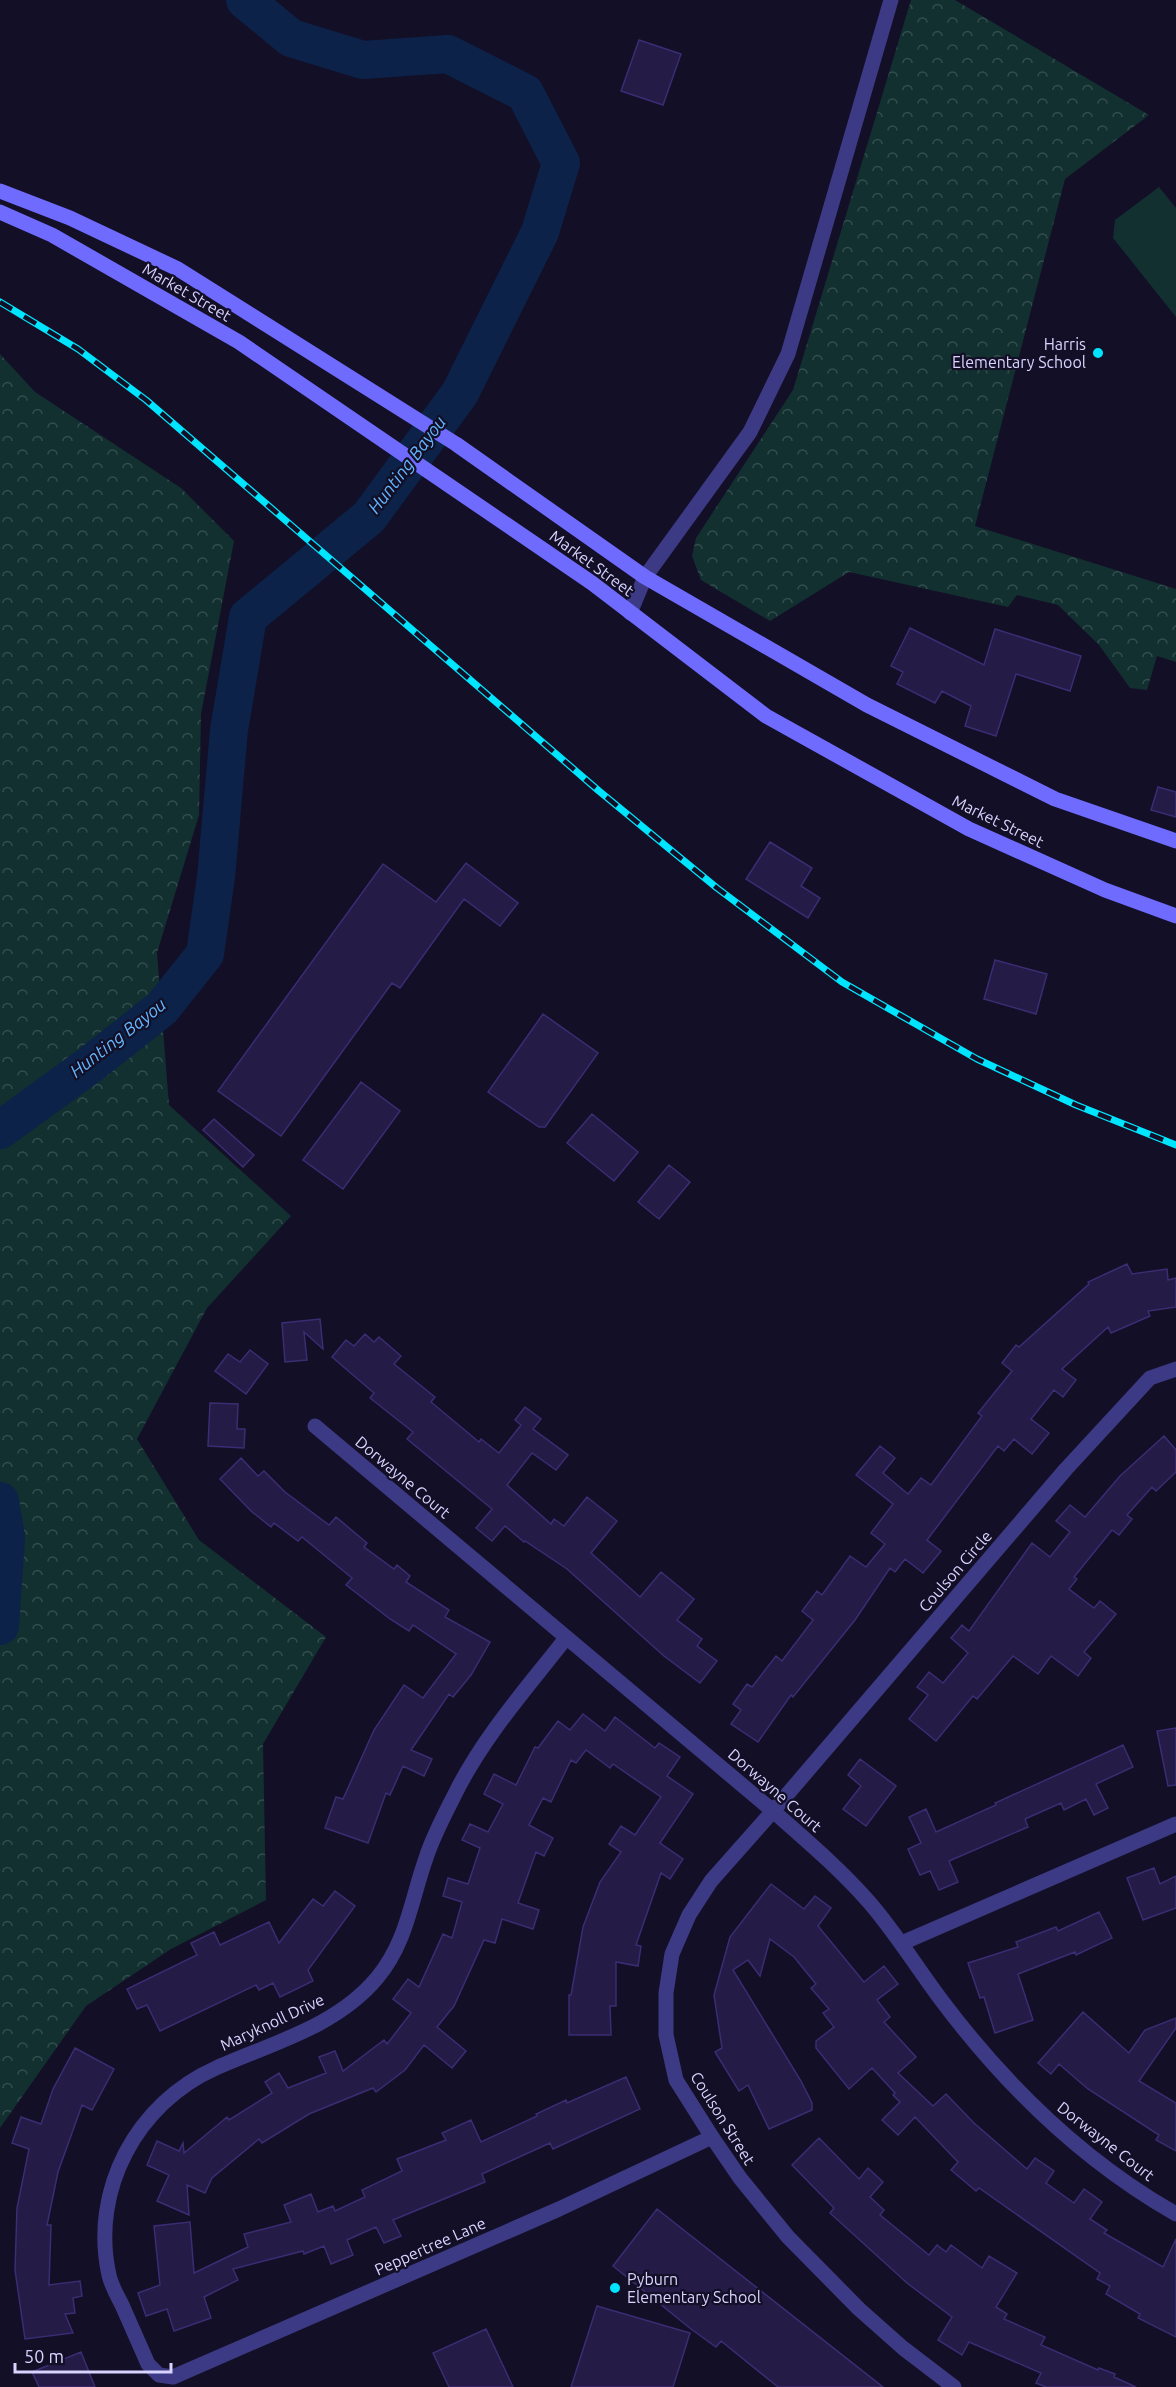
<svg xmlns="http://www.w3.org/2000/svg" width="1176" height="2387" viewBox="0 0 1176 2387" font-family="Ubuntu,sans-serif">
  <defs>
    <pattern id="forest-crowns" width="20" height="18" patternUnits="userSpaceOnUse" patternTransform="scale(1.5)"><rect width="20" height="18" fill="#12302f"/><path d="M2 6a3 3 0 1 1 6 0M12 15a3 3 0 1 1 6 0" fill="none" stroke="#344d4e"/></pattern>
  </defs>
  <rect width="100%" height="100%" fill="#130f26"/>
  <path fill="url(#forest-crowns)" d="M911 0H955L1149 115 1065 179 975 526 1176 589V662L1157 656 1147 690 1130 688 1099 645 1058 605 1017 595 1008 607 849 572 770 621 701 580 692 556 696 538 793 390Z
    M0 354 35 392 181 488 234 541 201 714 199 815 157 953 169 1105 291 1216 207 1308 137 1439 199 1540 326 1637 263 1744 266 1900 171 1949 86 2006 0 2128Z"/>
  <path fill="#12302f" d="M1159 187 1176 208V317L1113 238 1115 220Z"/>
  <g fill="none" stroke-linecap="round" stroke-linejoin="round">
    <path stroke="#0c2248" stroke-width="38" d="M0 1130 91 1064 162 1008 205 954 216 877 229 730 248 617 369 517 460 393 540 232 561 163 525 93 448 54 363 60 291 38 245 0
      M0 1501 6 1538 0 1626"/>
  </g>
  <path fill="#241b47" stroke="#3b2d73" stroke-width="1.5" d="M639 40 681 54 663 105 621 91Z
    M910 628 984 665 995 629 1081 656 1070 691 1016 674 996 736 965 726 971 706 942 691 935 703 897 684 903 672 891 666Z
    M1158 787 1176 792V817L1151 810Z
    M770 842 812 868 801 886 820 898 808 918 746 879Z
    M466 863 518 903 500 926 464 899 400 988 392 983 281 1136 218 1091 383 864 436 902Z
    M995 960 1047 974 1036 1014 984 999Z
    M543 1014 598 1053 545 1127H539L488 1092Z
    M361 1082 400 1111 343 1189 303 1160Z
    M592 1114 638 1152 614 1181 567 1143Z
    M214 1119 254 1155 243 1167 203 1130Z
    M669 1165 690 1182 659 1219 638 1202Z
    M1127 1264 1132 1274 1167 1269 1168 1280 1176 1278V1307L1148 1311 1150 1316 1111 1333 1108 1327 1062 1369 1076 1380 1063 1397 1054 1390 1031 1419 1049 1433 1032 1454 1014 1439 1004 1451 998 1446 927 1540 941 1551 923 1573 905 1559 895 1572 890 1568 855 1620 793 1697 791 1695 758 1742 731 1724 741 1710 733 1704 747 1684 752 1687 776 1656 782 1661 813 1620 802 1611 817 1591 822 1595 850 1556 866 1567 885 1544 871 1533 893 1504 856 1475 880 1446 895 1458 883 1473 908 1494 921 1478 931 1485 982 1416 978 1413 1012 1371 1002 1363 1016 1345 1019 1347 1089 1284 1088 1282Z
    M320 1319 323 1349 304 1332 307 1360 285 1362 282 1323Z
    M365 1334 374 1342 379 1337 401 1356 394 1364 435 1397 431 1402 479 1442 481 1439 499 1453 521 1425 515 1420 525 1407 541 1419 533 1429 568 1455 556 1470 532 1453 507 1485 551 1524 554 1519 564 1526 587 1497 617 1521 591 1553 640 1597 661 1572 694 1599 677 1620 702 1639 697 1646 717 1661 700 1683 664 1656 567 1569 525 1541 524 1542 505 1526 492 1541 476 1528 492 1509 407 1439 413 1432 370 1398 374 1393 332 1357 346 1340 354 1346Z
    M250 1350 268 1364 246 1394 215 1371 228 1354 240 1362Z
    M210 1403 238 1404 237 1429H245L244 1448 208 1446Z
    M1164 1436 1176 1450V1472L1156 1491 1152 1487 1127 1515 1132 1519 1119 1535 1112 1530 1074 1577 1077 1579 1069 1589 1094 1608 1100 1601 1116 1614 1084 1652 1091 1658 1078 1676 1051 1656 1038 1674 1013 1656 977 1699 973 1696 936 1741 909 1719 928 1695 917 1687 929 1672 943 1683 968 1653 951 1638 962 1625 969 1631 1032 1543 1050 1557 1070 1532 1056 1521 1070 1505 1085 1517 1120 1476Z
    M241 1458 258 1476 264 1471 285 1492 329 1525 336 1517 367 1543 364 1547 394 1569 397 1565 410 1576 406 1582 449 1610 445 1617 490 1642 471 1675 453 1697 449 1694 411 1750 432 1759 424 1776 403 1766 390 1795 386 1793 368 1843 325 1828 336 1797 343 1799 374 1730 404 1685 423 1698 456 1654 413 1625 409 1631 390 1619 346 1585 352 1578 302 1537 298 1541 274 1523 271 1527 251 1511 220 1479Z
    M583 1714 605 1731 615 1717 655 1748 659 1743 680 1757 667 1776 693 1794 660 1843 683 1859 670 1879 661 1873 636 1945 641 1946 638 1966 616 1962V2006H610L611 2035H569V1995H571L583 1927 600 1882 621 1852 609 1844 621 1826 635 1835 661 1797 613 1764 610 1768 586 1750 576 1763 571 1760 551 1802 543 1798 529 1825 553 1838 544 1856 536 1852 518 1903 539 1910 533 1929 502 1919 495 1943 484 1940 454 2006 437 2027 466 2051 452 2068 424 2045 405 2070 376 2092 373 2088 309 2114 262 2143 259 2139 212 2178 205 2193 187 2185 189 2215 157 2201 169 2175 147 2165 157 2141 179 2151 183 2143 184 2153 227 2117 229 2120 272 2093 265 2082 279 2073 288 2088 326 2073 319 2057 335 2051 343 2071 384 2040 387 2044 411 2013 393 1999 408 1979 419 1987 443 1934 452 1938 462 1902 443 1896 448 1878 468 1884 480 1848 462 1840 470 1824 488 1832 503 1804 484 1794 494 1774 516 1785 535 1747 538 1748 558 1721 570 1730Z
    M1176 1728V1785L1168 1786 1157 1731Z
    M1123 1745 1133 1767 1096 1784 1108 1808 1094 1815 1086 1799 1064 1810 1061 1803 1025 1819 1028 1827 949 1861 958 1882 939 1890 930 1871 920 1875 908 1849 921 1843 909 1817 926 1809 936 1832 996 1805 995 1803Z
    M860 1759 896 1786 866 1826 843 1809 861 1786 848 1775Z
    M1154 1868 1160 1884 1176 1876V1908L1143 1920 1127 1878Z
    M771 1884 804 1909 815 1896 831 1908 818 1926 864 1982 884 1966 898 1984 877 2000 890 2017 884 2022 916 2057 898 2073 933 2106 946 2094 974 2123 1027 2169 1035 2158 1054 2171 1046 2183 1074 2203 1084 2189 1102 2202 1090 2219 1107 2230 1104 2233 1163 2267 1176 2239V2337L1138 2318 1140 2314 1106 2294 1110 2286 1097 2279 1100 2273 979 2188 976 2191 951 2170 958 2162 915 2117 898 2135 882 2120 900 2102 893 2095 895 2093 872 2068 849 2089 816 2048V2041L834 2027 823 2013 829 2009 811 1988 816 1984 794 1957 770 1939 760 1976 748 1960 733 1970 801 2081 812 2103V2110L769 2129 748 2085 739 2091 715 2052 722 2048 714 1995 730 1937Z
    M335 1891 355 1906 308 1970 313 1981 280 1997 273 1983 259 1990 256 1985 160 2031 147 2005 137 2009 127 1989 197 1955 191 1943 214 1932 220 1945 269 1922 279 1943 313 1899 323 1906Z
    M1099 1912 1112 1938 1076 1955 1075 1952 1018 1974 1033 2020 995 2033 984 1997 980 1998 968 1963 1018 1947 1016 1942 1056 1927 1058 1931Z
    M1083 2012 1129 2053 1145 2030 1176 2018V2028L1139 2081 1176 2103V2151L1156 2140 1159 2135 1088 2089 1059 2064 1051 2074 1038 2063Z
    M75 2048 114 2069 92 2110 82 2105 58 2172 47 2225H51L49 2285 80 2281 82 2296 73 2298 75 2313 65 2314 73 2333 25 2339 15 2270 17 2208 29 2149 12 2143 21 2117 41 2124 53 2089Z
    M626 2077 640 2109 553 2149 550 2143 482 2174 485 2182 393 2220 401 2236 384 2243 376 2227 347 2240 353 2255 331 2264 324 2246 304 2254 303 2251 233 2269 238 2280 204 2297 211 2318 174 2331 167 2309 146 2316 138 2293 160 2285 154 2226 190 2222 194 2273 248 2247 244 2234 291 2222 284 2205 311 2194 318 2212 333 2206 335 2211 365 2197 362 2190 402 2171 397 2159 446 2140 442 2133 471 2120 481 2142 537 2116 536 2114 566 2100 567 2103Z
    M819 2138 859 2179 868 2168 883 2182 870 2197 884 2210 880 2215 929 2255 937 2245 946 2252 951 2245 982 2268 989 2256 1017 2273 996 2307 1007 2314 1004 2319 1045 2337 1041 2345 1098 2370 1099 2368 1115 2374 1114 2377 1136 2387H1046L1036 2383 1041 2373 969 2342 962 2355 938 2340 952 2317 907 2283 830 2213 834 2208 792 2165Z
    M657 2209 883 2387H778L721 2341 716 2347 691 2329 613 2266Z
    M597 2306 690 2333 673 2387H571Z
    M486 2329 513 2387H449L433 2353Z
    M81 2352 95 2387H39L32 2372Z"/>
  <g fill="none" stroke-linecap="round" stroke-linejoin="round">
    <path stroke="#3d3a85" stroke-width="15" d="M630 613 645 577 750 432 788 354 891 0
      M315 1426 773 1811C806 1840 840 1869 869 1902 896 1933 917 1968 942 2001 1006 2086 1083 2161 1176 2214
      M566 1638C527 1688 483 1737 455 1794 445 1814 433 1836 426 1858 411 1900 407 1942 377 1978 336 2027 272 2043 216 2068 137 2103 90 2190 109 2275 111 2285 117 2295 122 2305 131 2325 139 2344 148 2364L159 2375 173 2377 559 2209 712 2137
      M902 1943 1176 1824
      M954 2387 903 2348 859 2309 788 2237 740 2178 712 2137 676 2080 666 2035V1993L672 1954 689 1915 711 1881 773 1811 1066 1469 1150 1378 1176 1369"/>
    <path stroke="#6f6bff" stroke-width="15" d="M0 191 70 218 178 269 456 444 645 577 867 705 1055 799 1176 841
      M0 212 52 235 239 342 592 583 766 716 969 829 1105 890 1176 916"/>
    <g stroke="#00e5ff" stroke-width="7">
      <path id="rail" d="M0 302 78 349 146 400 599 791 717 888 842 982 977 1059 1076 1105 1176 1145"/>
    </g>
    <use href="#rail" stroke="#130f26" stroke-width="4.5" stroke-dasharray="14" stroke-linecap="butt"/>
  </g>
  <g fill="#00e5ff" stroke="#130f26" stroke-width="2">
    <circle cx="1098" cy="353" r="6"/>
    <circle cx="615" cy="2288" r="6"/>
  </g>
  <g text-anchor="middle" stroke-width="4.5" stroke-linejoin="round" paint-order="stroke">
    <g font-size="16" fill="#d9d4ff" stroke="#130f26">
      <text transform="translate(187 292) rotate(30)" y="6">Market Street</text>
      <text transform="translate(592 563) rotate(36)" y="6">Market Street</text>
      <text transform="translate(998 821) rotate(26)" y="6">Market Street</text>
      <text transform="translate(403 1477) rotate(40)" y="6">Dorwayne Court</text>
      <text transform="translate(955 1571) rotate(-49)" y="6">Coulson Circle</text>
      <text transform="translate(775 1790) rotate(41)" y="6">Dorwayne Court</text>
      <text transform="translate(272 2022) rotate(-25)" y="6">Maryknoll Drive</text>
      <text transform="translate(723 2118) rotate(58)" y="6">Coulson Street</text>
      <text transform="translate(1106 2141) rotate(38)" y="6">Dorwayne Court</text>
      <text transform="translate(430 2246) rotate(-24)" y="6">Peppertree Lane</text>
    </g>
    <g font-size="16" fill="#d9d4ff" stroke="#130f26" text-anchor="end">
      <text x="1086" y="350">Harris<tspan x="1086" dy="18">Elementary School</tspan></text>
      <text x="627" y="2285" text-anchor="start">Pyburn<tspan x="627" dy="18">Elementary School</tspan></text>
    </g>
    <g font-size="18" font-style="italic" fill="#62b6ff" stroke="#130f26">
      <text transform="translate(407 465) rotate(-53)" y="6">Hunting Bayou</text>
      <text transform="translate(118 1038) rotate(-38)" y="6">Hunting Bayou</text>
    </g>
  </g>
  <path d="M15 2363v9h156v-9" fill="none" stroke="#d9d4ff" stroke-width="3"/>
  <text x="24" y="2363" font-size="18" fill="#d9d4ff" stroke="#130f26" stroke-width="4.5" paint-order="stroke">50 m</text>
</svg>
